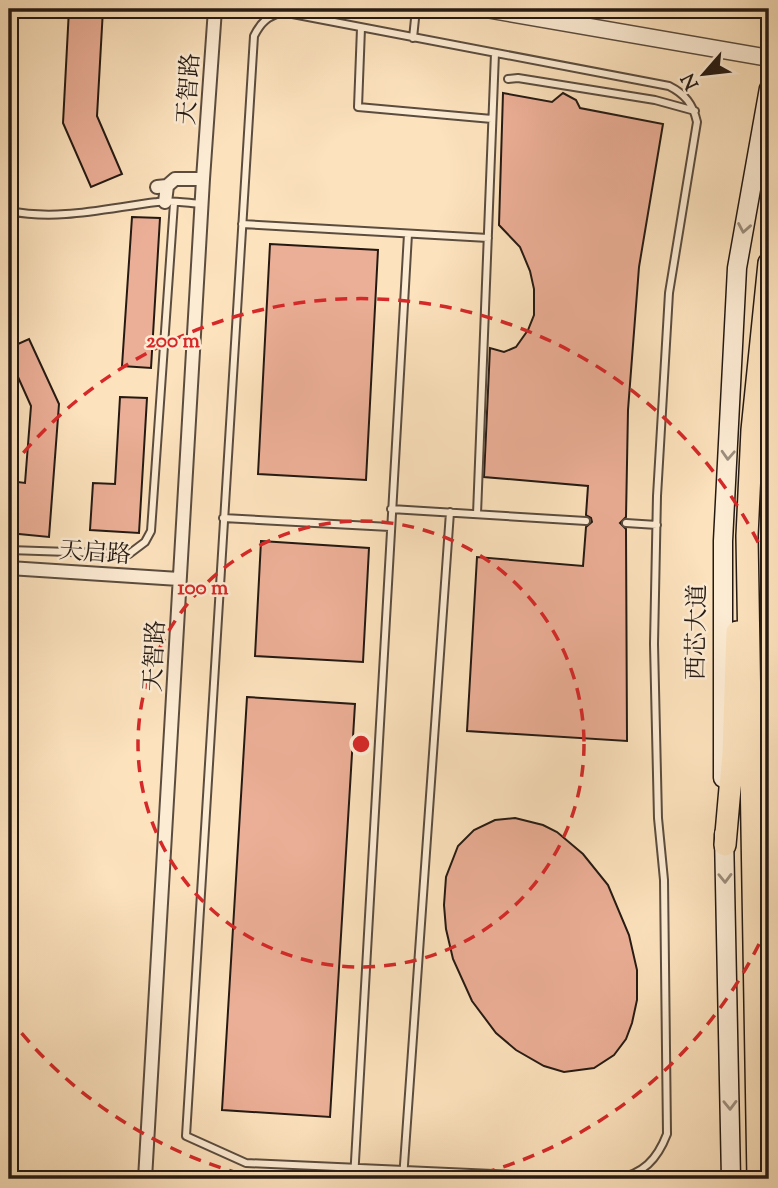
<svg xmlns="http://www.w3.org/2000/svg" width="778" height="1188" viewBox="0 0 778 1188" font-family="'Sorts Mill Goudy','Noto Serif SC',serif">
  <rect width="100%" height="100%" fill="#fce2bd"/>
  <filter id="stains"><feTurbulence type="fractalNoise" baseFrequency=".00286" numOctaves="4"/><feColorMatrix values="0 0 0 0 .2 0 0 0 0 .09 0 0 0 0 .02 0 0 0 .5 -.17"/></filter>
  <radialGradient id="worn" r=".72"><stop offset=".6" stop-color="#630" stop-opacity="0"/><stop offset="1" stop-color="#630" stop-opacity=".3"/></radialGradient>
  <path fill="#ebae96" stroke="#251a13" stroke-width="2" d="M69 9H103L97 116 122 174 91 187 63 123Z
    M503 93 552 102 563 93 576 100 580 108 663 124 639 267 628 410 626 517 620 523 626 529 627 741 467 731 477 557 583 566 586 527 592 522 591 518 586 515 588 486 484 477 490 348 504 352 516 347 528 330 534 315V289L530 271 520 247 499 225Z
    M132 217 160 218 151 368 122 366Z
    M270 244 378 250 366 480 258 474Z
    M29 339 59 404 49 537 9 533V481L25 483 31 406 9 357V348Z
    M120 397 147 398 139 533 90 530 93 483 115 484Z
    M261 541 369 548 363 662 255 656Z
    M247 697 355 704 330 1117 222 1110Z
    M515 818 543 825 557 832 583 854 608 885 629 935 637 970V1000L632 1023 626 1039 614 1055 594 1068 564 1072 544 1066 516 1050 496 1033 472 1001 453 959 446 929 444 905 446 877 458 846 474 830 495 820Z"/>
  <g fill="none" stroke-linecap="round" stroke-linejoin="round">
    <g stroke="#5b4c3e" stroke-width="10">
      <path id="service" d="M361 28 358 107 492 119
        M413 38 416 9
        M508 79 518 78 655 100 695 111
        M9 211C60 221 107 208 157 202 171 200 187 203 202 204
        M242 224 488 238
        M391 509 586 521
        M477 514 495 53
        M223 518 390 527
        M626 523 657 525
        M9 550 129 554 145 542 151 531 174 203
        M354 1179 408 234
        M403 1179 450 512
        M605 1179 246 1163 186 1136 254 36C261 22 267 17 282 12L669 86C685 94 693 104 697 122L669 293 657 496 654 644 658 818 664 880 667 1134C657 1160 643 1174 616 1179"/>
    </g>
    <g stroke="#5b4c3e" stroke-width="16">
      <path id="minor" d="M157 187 167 186 175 179H203
        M165 202 167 186
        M9 568 179 579
        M145 1179 203 179 215 9"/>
    </g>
    <g stroke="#5b4c3e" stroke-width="19">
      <path id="tertiary" d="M486 9 769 58"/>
    </g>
    <g stroke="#251a13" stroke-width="21">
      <path id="secondary" d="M723 778V541L737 268 769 88
        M724 834 731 1179"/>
    </g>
    <g stroke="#251a13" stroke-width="24">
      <path id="trunk" d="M725 845 733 754 737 632
        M758 1179 747 536 752 430 769 263"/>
    </g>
    <use href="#service" stroke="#fdecd4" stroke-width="6"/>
    <use href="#minor" stroke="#fdecd4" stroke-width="12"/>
    <use href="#tertiary" stroke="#fdecd4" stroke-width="16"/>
    <use href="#secondary" stroke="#fdecd4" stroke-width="18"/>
    <use href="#trunk" stroke="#fce2bd" stroke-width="21"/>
  </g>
  <defs><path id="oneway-chevron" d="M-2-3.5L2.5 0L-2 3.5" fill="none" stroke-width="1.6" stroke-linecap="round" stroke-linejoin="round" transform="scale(1.75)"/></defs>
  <g stroke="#9c8e7d">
    <use href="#oneway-chevron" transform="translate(744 228) rotate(100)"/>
    <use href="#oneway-chevron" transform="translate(728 455) rotate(93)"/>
    <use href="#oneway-chevron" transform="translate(725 878) rotate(89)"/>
    <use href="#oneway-chevron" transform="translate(730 1105) rotate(89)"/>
  </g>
  <g fill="none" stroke="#d62828" stroke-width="3.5" stroke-dasharray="12 9">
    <circle cx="361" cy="744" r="223"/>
    <path d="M768 925A446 446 0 0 1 461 1179M261 1179A446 446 0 0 1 10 1019M10 469A446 446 0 0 1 768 563"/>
  </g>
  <g text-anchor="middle" stroke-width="5" stroke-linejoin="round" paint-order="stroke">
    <g font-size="24" fill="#251a13" stroke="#fdecd4">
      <text transform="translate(188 89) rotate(-86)" y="8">天智路</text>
      <text transform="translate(95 552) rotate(4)" y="8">天启路</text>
      <text transform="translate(696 632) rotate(-89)" y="8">西芯大道</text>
      <text transform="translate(154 656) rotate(-87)" y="8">天智路</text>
    </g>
  </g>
  <circle cx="361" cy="744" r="10" fill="#d62828" stroke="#fdecd4" stroke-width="3.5"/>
  <g font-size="21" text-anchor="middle" font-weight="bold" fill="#d62828" stroke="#fdecd4" stroke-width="5" stroke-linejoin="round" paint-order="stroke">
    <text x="173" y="347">200 m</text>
    <text x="203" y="594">100 m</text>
  </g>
  <rect width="778" height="1188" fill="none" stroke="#fce2bd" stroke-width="35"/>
  <rect x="10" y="10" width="757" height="1167" fill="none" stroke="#251a13" stroke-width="3.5"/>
  <rect x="18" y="18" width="743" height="1153" fill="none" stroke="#251a13" stroke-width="2"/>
  <g transform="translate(704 74) rotate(242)" stroke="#fdecd4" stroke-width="5" paint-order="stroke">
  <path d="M0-5L12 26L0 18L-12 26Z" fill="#251a13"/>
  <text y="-10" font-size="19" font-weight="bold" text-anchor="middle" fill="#251a13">N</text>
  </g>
  <rect width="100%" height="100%" filter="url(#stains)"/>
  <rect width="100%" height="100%" fill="url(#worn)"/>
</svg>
